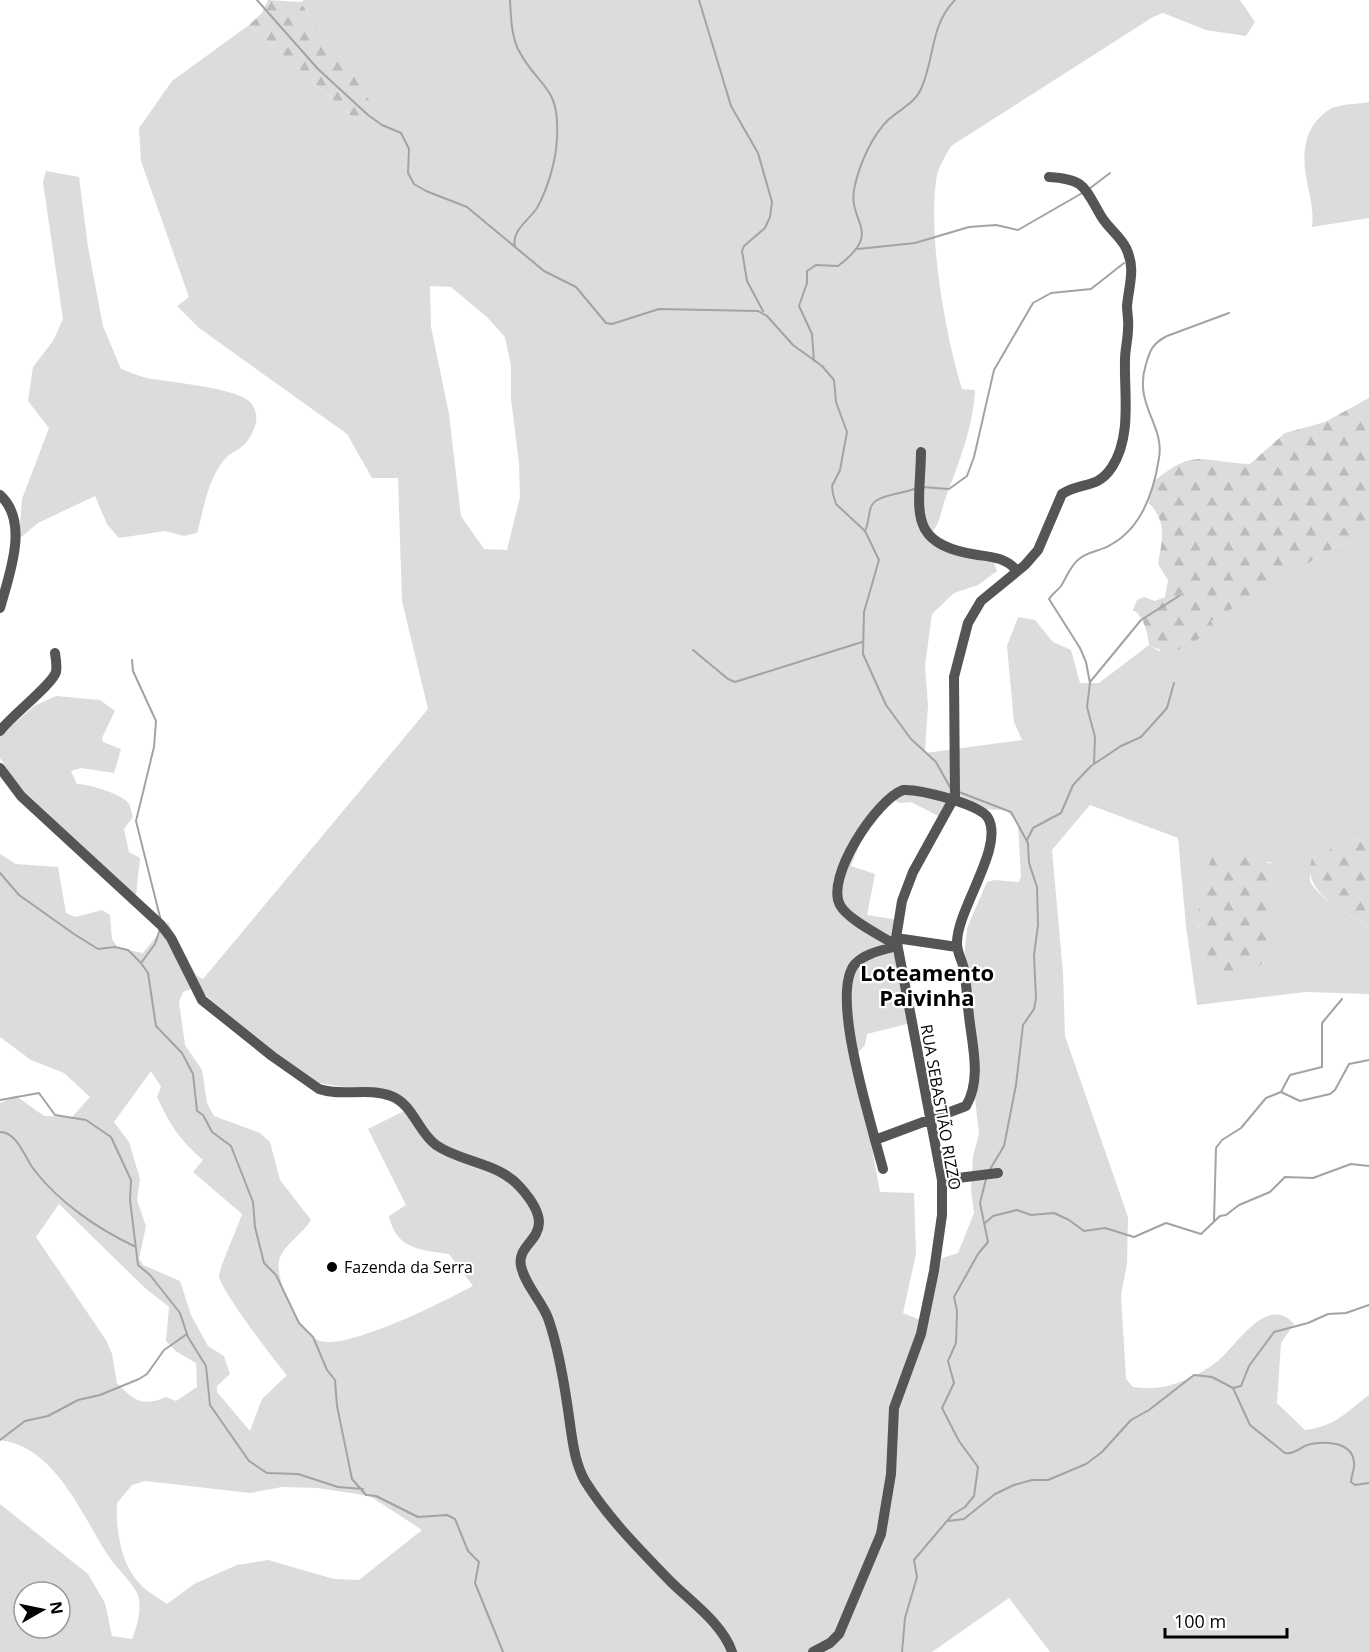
<svg xmlns="http://www.w3.org/2000/svg" width="1369" height="1652" viewBox="0 0 1369 1652" font-family="'Open Sans',sans-serif">
  <defs>
    <pattern id="forest-firs" width="22" height="20" patternUnits="userSpaceOnUse" patternTransform="scale(1.5)"><rect width="22" height="20" fill="#dcdcdc"/><path d="M5 1l3.5 6h-7zM16 11l3.5 6h-7z" fill="#bbb"/></pattern>
  </defs>
  <rect width="100%" height="100%" fill="#fff"/>
  <path fill="#dcdcdc" fill-rule="evenodd" d="M305 0H1240L1255 22 1246 36 1206 30 1163 13 1153 17 951 146C946 155 939 166 937 175 927 232 945 334 962 389L975 390C973 428 959 462 946 497 941 509 941 521 933 531V540L992 558 997 571 978 585 954 593 932 614 925 666 928 705 925 753 1022 740 1014 722 1007 646 1018 617 1035 620 1053 642 1071 650 1080 683H1099L1149 645 1159 651 1335 547 1369 537V833L1313 857C1312 864 1309 873 1310 880 1313 895 1356 919 1369 928V994L1306 992 1197 1005 1186 926 1178 838 1090 805 1052 850 1063 973 1065 1036 1128 1217 1127 1264 1121 1295 1126 1379 1133 1387C1164 1392 1193 1380 1218 1361 1236 1346 1268 1293 1294 1324L1281 1343 1277 1403 1305 1430C1336 1426 1345 1413 1369 1395V1652H1050L1009 1598 932 1652H0V1504L88 1574 105 1603 112 1636 132 1639C137 1626 141 1613 139 1599 137 1586 114 1566 107 1554 81 1513 55 1447 0 1440V1103L16 1096 44 1116 72 1117 90 1097 64 1073 31 1060 0 1037V854L16 864 58 867 66 913 75 917 102 910 110 915 112 939 118 948 143 953 168 922 196 975 203 979 428 709 402 601 398 478H372L347 434 199 328 177 306 189 297 141 161 139 128 172 81 249 25 359 123 374 110 354 76 300 2ZM430 286 451 287 487 317 505 337 511 366V399L519 463 520 497 507 550 484 549 461 516 449 414 431 327ZM887 797 900 803 911 802 944 819 958 803 976 809 1006 810 1018 823 1021 877 1019 882 994 880 987 882 967 928 962 980 979 1134 973 1156 971 1190 974 1213 958 1253 942 1258 928 1323 903 1313 916 1254 914 1193 880 1192 855 1056 865 1045 867 1034 911 1023 899 920 867 915 875 874 851 866 866 827ZM1210 862H1271L1264 963 1198 927ZM197 987 247 1034 319 1083 397 1095 408 1109 368 1129 406 1205 389 1216C396 1249 420 1250 449 1254L473 1286C445 1301 348 1350 320 1341 306 1336 294 1316 289 1303 284 1291 274 1267 281 1255 288 1242 303 1233 311 1220L280 1180 270 1142 260 1133 214 1116 207 1103 202 1070 185 1045 179 1002 183 992ZM151 1071 161 1087 157 1097C171 1126 178 1138 203 1160L193 1172 242 1214C239 1224 219 1269 219 1276 220 1289 275 1362 287 1375L262 1399 250 1431 217 1392V1386L230 1374 224 1356 208 1346 191 1315 180 1281 143 1265 139 1259 146 1226 137 1200 140 1179 129 1142 114 1122ZM59 1204 145 1288 169 1307 166 1341 177 1352 196 1363 197 1387 176 1401 166 1397C142 1407 134 1401 117 1383L112 1354 106 1340 36 1237ZM145 1481 250 1493 282 1487 318 1488 370 1496 422 1530 359 1580 334 1579 268 1560 237 1565 194 1584 167 1604C159 1598 147 1592 140 1584 120 1563 116 1530 117 1503L132 1485ZM24 1592H60V1628H24Z
    M1369 102V218L1312 227C1314 210 1310 198 1307 182 1301 153 1304 124 1332 108 1341 104 1359 104 1369 102Z
    M46 171 79 177 88 247 103 326 121 369C130 372 139 376 147 378 168 382 238 388 250 402 261 415 256 428 248 440 243 449 230 452 224 460 207 481 204 509 197 533L184 536 165 531 119 538 107 524 95 496 38 523 19 539 22 499 49 428 28 401 33 367 53 341 63 319 43 182Z
    M56 696 100 700 115 711 102 738 103 742 121 749 114 773 81 768 71 771 77 784C88 784 122 794 128 803 131 806 131 812 133 817L124 829 129 852 140 858 136 896 19 787 0 758V736L34 706Z"/>
  <path fill="url(#forest-firs)" d="M268 0 300 2 354 76 375 110 359 123 249 25 262 13Z
    M1369 398V537L1335 547 1211 621 1214 627C1196 642 1173 660 1149 645 1148 634 1144 616 1133 610L1137 600 1144 597 1155 601 1165 597 1168 580 1158 564C1162 539 1168 524 1149 503L1154 481C1197 447 1200 462 1250 464L1285 433 1325 422Z
    M1369 833V928C1346 912 1297 890 1313 857Z
    M1214 854 1239 855 1273 864 1265 961C1258 968 1245 972 1235 973 1182 976 1198 881 1214 854Z"/>
  <g fill="none" stroke-linecap="round" stroke-linejoin="round">
    <path stroke="#a3a3a3" stroke-width="2" d="M257 0 318 69 368 115 382 125 401 133 409 149 408 173 414 184 426 191 467 207 544 271 576 287 606 323 612 324 659 309 758 311 767 316 793 345 822 366 834 380 836 402 847 432 840 470 832 486 833 494 836 504 865 531 879 560 864 612 863 654 886 705 911 739 936 762 951 789
      M510 0C511 16 511 34 518 49 538 89 560 83 557 138 556 161 548 188 537 208 529 220 511 231 515 246
      M699 0 731 106 758 153 772 202 770 217 765 228 744 246 742 251 747 281 763 311
      M1089 189 1110 173
      M858 249 915 243 969 227 996 225 1018 230 1084 192
      M814 361 812 334 799 306 807 283V271L816 265 838 266C886 230 845 223 855 185 860 163 872 136 888 120 899 110 915 103 921 89 935 58 930 25 955 0
      M922 487 949 489 967 476 974 457 994 370 1033 303 1051 293 1091 289 1124 263
      M865 531C869 523 868 515 871 507 875 495 902 494 914 489
      M693 650 728 679 735 682 862 642
      M132 660 133 671 156 721 154 747 136 821 161 921
      M1090 682 1141 620 1179 596
      M1094 764 1095 737 1087 707 1090 683 1086 662 1080 648 1049 599C1052 594 1057 591 1061 586 1067 577 1070 566 1079 559 1088 551 1102 551 1112 544 1142 527 1154 491 1159 458 1165 425 1133 405 1146 364 1150 350 1153 343 1167 336L1229 313
      M959 792 1011 812 1028 843 1029 863 1037 887 1038 925 1034 955 1036 998 1034 1009 1023 1025 1016 1085 1004 1146 989 1171
      M1027 840 1033 828 1061 813 1073 785 1091 766 1121 746 1141 737 1167 708 1174 683
      M0 873 19 895 74 934 98 949 115 947 128 950 141 963 148 973 156 1026 182 1053 193 1074 197 1111 203 1115 212 1132 231 1146 253 1202 255 1227 264 1263 276 1275 299 1323 313 1337 327 1370 335 1380 337 1406 352 1479 366 1495 376 1496 418 1517 447 1515 455 1519 468 1551 479 1562 475 1583 503 1652
      M141 963 155 944 160 929
      M1281 1092 1290 1075 1322 1067V1023L1342 999
      M0 1100 39 1093 55 1115 86 1120 111 1137 131 1180 130 1200 138 1265 150 1275 180 1313 188 1337 206 1366 210 1405 249 1461 267 1473 298 1474 338 1487 363 1489
      M0 1132C18 1132 25 1159 35 1171 60 1203 98 1229 134 1246
      M1214 1221 1216 1148 1222 1140 1241 1128 1266 1098 1281 1092 1300 1101 1330 1094 1335 1090 1349 1064 1369 1060
      M985 1223 993 1216 1017 1210 1031 1215 1054 1213 1069 1220 1084 1231 1105 1228 1134 1237 1166 1223 1201 1234 1220 1216 1226 1215 1239 1205 1270 1192 1285 1177 1313 1178 1351 1164 1369 1166
      M1233 1388 1241 1386 1249 1366 1274 1332 1308 1323 1328 1314 1346 1313 1369 1305
      M0 1440 25 1421 48 1416 78 1400 100 1395 139 1379 147 1374 164 1350 187 1334
      M948 1521 964 1519 995 1494 1014 1485 1032 1480H1048L1086 1464 1102 1452 1131 1420 1149 1410 1194 1375 1212 1377 1233 1388 1250 1425 1285 1453C1295 1455 1302 1445 1311 1444 1327 1441 1353 1442 1354 1463 1355 1470 1351 1475 1351 1482L1355 1485 1369 1483
      M902 1652 905 1618 917 1577 914 1560 952 1515 965 1507 974 1496 978 1467 959 1441 942 1408 954 1383 948 1361 956 1343 957 1311 954 1297 978 1254 988 1242 980 1203 986 1179"/>
    <path stroke="#555" stroke-width="10" d="M921 452C920 511 905 544 978 555 993 557 1006 558 1016 570
      M0 495C30 522 9 575 0 608
      M0 731C11 716 52 685 56 672 57 666 56 659 55 653
      M0 768 21 796 161 925 171 938 202 1000 272 1056 319 1089C342 1097 368 1087 391 1096 413 1104 418 1132 436 1145 462 1163 498 1162 520 1187 565 1237 515 1239 521 1266 525 1285 541 1300 548 1318 558 1346 566 1394 570 1424 573 1444 575 1463 585 1481 608 1518 640 1550 670 1581 690 1601 723 1624 732 1652
      M903 790C919 789 980 804 988 818 1005 847 956 910 957 944 957 953 963 962 964 970 967 986 967 1001 969 1016 972 1045 982 1079 966 1106L875 1140C866 1104 831 992 855 964 865 953 883 950 897 946 882 936 848 920 840 905 825 878 876 800 903 790Z
      M896 938 957 947
      M875 1140 883 1169
      M942 1180 998 1173
      M813 1652 830 1643 839 1634 881 1534 891 1474 894 1408 921 1334 934 1271 942 1215V1180L896 938 902 901 913 872 955 796 954 677 968 623 981 601 1025 565 1038 550 1062 494C1081 481 1097 490 1112 467 1132 436 1124 394 1125 360 1125 349 1128 339 1128 329 1129 321 1127 313 1127 306 1129 284 1136 269 1126 248 1120 236 1108 228 1101 216 1084 187 1085 179 1049 177"/>
  </g>
  <circle fill="#000" stroke="#fff" stroke-width="2" cx="332" cy="1267" r="6"/>
  <g text-anchor="middle" stroke-width="4.5" stroke-linejoin="round" paint-order="stroke">
    <g font-size="16" fill="#000" stroke="#fff">
      <text transform="translate(941 1107) rotate(80)" y="6">RUA SEBASTIÃO RIZZO</text>
    </g>
    <g font-size="16" fill="#000" stroke="#fff" text-anchor="start">
      <text x="344" y="1273">Fazenda da Serra</text>
    </g>
    <g font-size="22" font-weight="bold" fill="#000" stroke="#fff">
      <text x="927" y="981">Loteamento<tspan x="927" dy="25">Paivinha</tspan></text>
    </g>
  </g>
  <g transform="translate(42 1610) rotate(81)"><circle r="28" fill="#ffffff" stroke="#999999" stroke-width="1.5"/>
  <path d="M0-4.5L10 22L0 15L-10 22Z" fill="#000000"/>
  <text y="-9" font-size="16" font-weight="bold" text-anchor="middle" fill="#000000">N</text>
  </g>
  <path d="M1165 1628v9h122v-9" fill="none" stroke="#000000" stroke-width="3"/>
  <text x="1174" y="1628" font-size="18" fill="#000000" stroke="#ffffff" stroke-width="4.5" paint-order="stroke">100 m</text>
</svg>
